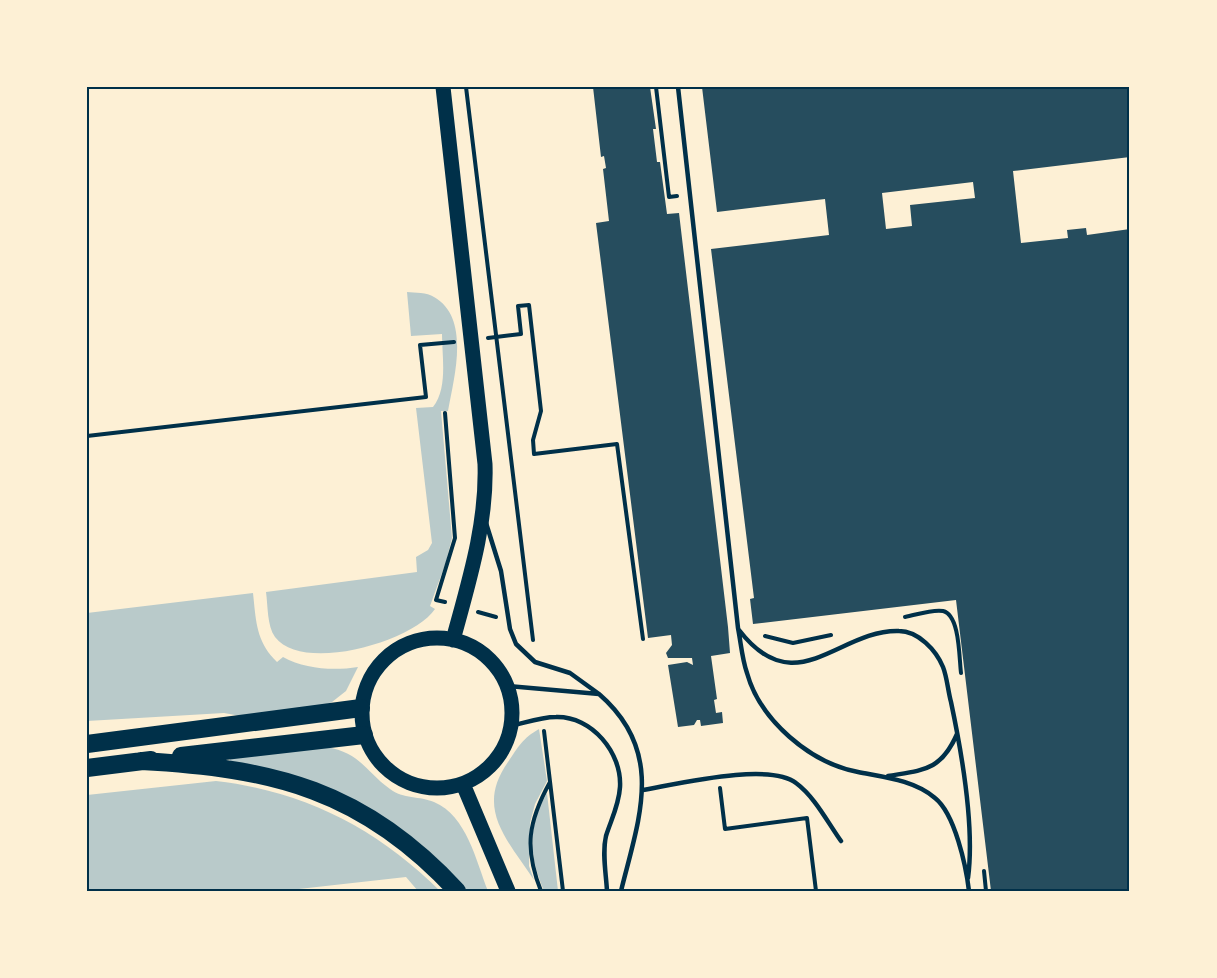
<svg xmlns="http://www.w3.org/2000/svg" width="1217" height="978" viewBox="0 0 1217 978" font-family="Bitter,serif">
  <rect width="100%" height="100%" fill="#fdf0d5"/>
  <path fill="#b9caca" d="M407 292C415 293 427 292 434 297 471 318 454 377 448 411H441L452 538 446 562 430 606 435 609C414 641 303 674 275 637 267 626 268 606 266 592L417 572 416 557 428 550 432 543 416 408 433 407C448 388 442 357 442 334L411 336Z
    M253 593C256 621 256 642 277 662L283 657C305 669 333 671 358 667L346 691 332 702 308 711 246 717 224 713 87 721V613Z
    M539 729 547 781 535 804 530 823 529 866 534 880C507 839 475 809 508 762 518 747 523 738 539 729Z
    M326 747C361 753 364 770 390 789 403 799 420 796 434 802 467 816 476 861 488 891H468C404 816 327 778 230 761V756Z
    M216 781C304 791 378 829 440 891H418L406 877 281 891H87V795Z
    M547 793 558 891H544C529 856 527 827 547 793Z"/>
  <path fill="#264d5e" fill-rule="evenodd" d="M593 87H650L656 129H653L657 162H660L667 214 679 213 728 627 730 653 711 656 717 699 714 700 716 713 722 712 723 723 701 726 700 720H697L694 725 678 727 668 665 687 662 693 665 692 658H668L666 653 672 645 671 635 648 638 596 223 609 221 603 169 606 168 604 156 601 157Z
    M702 87H1130V157L1013 171 1021 243 1068 238 1067 230 1086 228 1087 235 1130 229V891H991L956 600 753 624 750 599 754 598 711 249 829 235 825 199 717 212ZM973 182 975 198 910 205 912 226 886 229 882 193Z"/>
  <g fill="none" stroke-linecap="round" stroke-linejoin="round">
    <path stroke="#003049" stroke-width="4" d="M466 87 533 640
      M656 87 669 197 677 196
      M488 338 521 334 518 306 529 305 541 411 533 440 534 454 617 444 643 639
      M87 436 426 397 420 345 454 342
      M445 602 436 600 455 538 445 413
      M478 612 496 617
      M905 617C916 615 932 609 943 611 960 615 959 658 961 673
      M765 636 793 643 831 635
      M544 731 563 891
      M720 788 725 829 807 818 816 891
      M984 871 986 891
      M541 891C524 848 528 822 550 782"/>
    <path stroke="#003049" stroke-width="4.5" d="M678 87 738 628C741 643 742 659 747 673 760 720 810 763 858 772 883 777 914 780 935 798 955 814 966 866 969 891
      M486 523 501 571 510 629 516 644 535 662 570 673 599 694
      M739 630C796 704 839 629 899 631 918 631 936 650 943 667 947 677 948 691 951 702 962 754 975 826 968 878
      M507 686 599 694C666 752 639 818 621 891
      M511 726C525 723 540 717 556 717 592 716 622 753 620 787 619 805 611 820 606 836 602 853 606 873 607 891
      M888 776C923 770 941 771 957 734
      M643 790C678 784 769 762 796 783 815 797 828 823 841 841"/>
    <path stroke="#003049" stroke-width="15" d="M443 87 485 464C487 524 469 581 453 640
      M362 713a75 75 0 1 1 150 0a75 75 0 1 1-150 0Z
      M463 784 508 891"/>
    <path stroke="#003049" stroke-width="18" d="M87 744 361 708
      M181 756 364 735
      M141 761C273 768 364 790 457 891
      M87 768 151 760"/>
  </g>
  <rect width="1217" height="978" fill="none" stroke="#fdf0d5" stroke-width="177"/>
  <rect x="88" y="88" width="1040" height="802" fill="none" stroke="#003049" stroke-width="2"/>
</svg>
